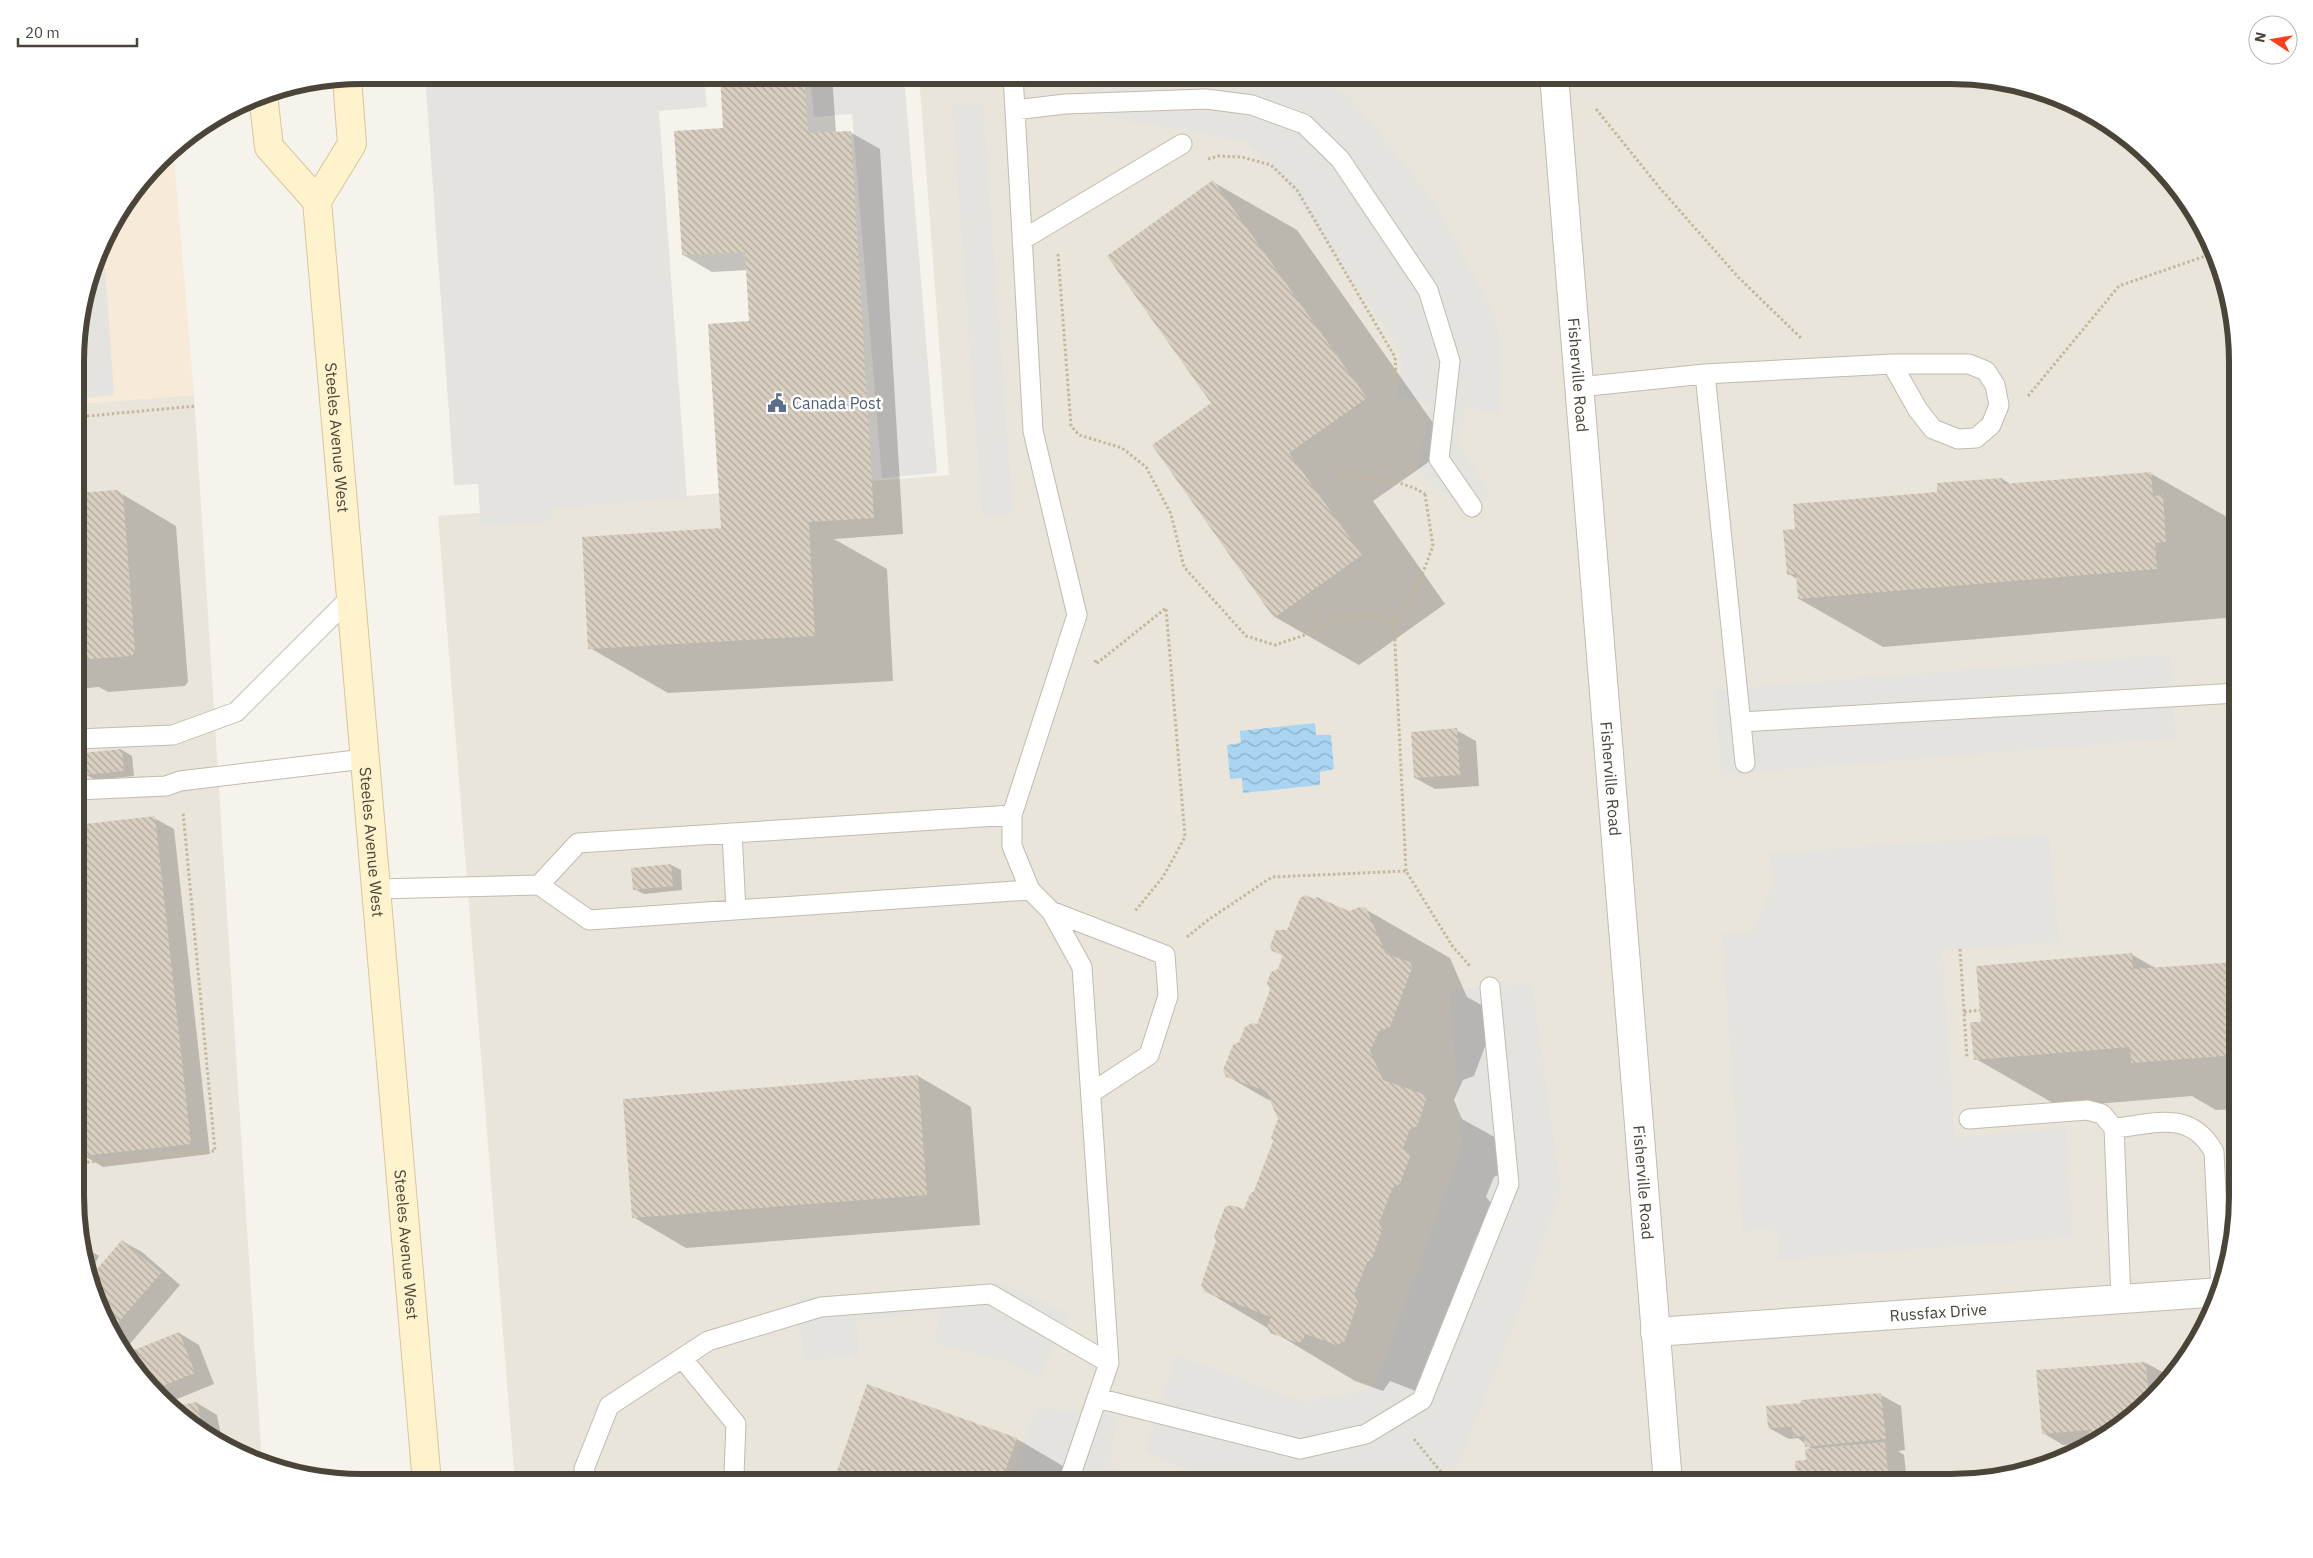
<svg xmlns="http://www.w3.org/2000/svg" width="2313" height="1558" viewBox="0 0 2313 1558" font-family="'IBM Plex Sans',sans-serif">
  <defs>
    <pattern id="water-waves" width="16" height="10" patternUnits="userSpaceOnUse" patternTransform="scale(1.25)"><rect width="16" height="10" fill="#a9d4f2"/><path d="M0 5q4-4 8 0t8 0" fill="none" stroke="#8caec5"/></pattern>
    <pattern id="building-back-hatch" width="6" height="6" patternUnits="userSpaceOnUse" patternTransform="scale(1.25)"><rect width="6" height="6" fill="#d8cfc1"/><path d="M-1 5l2 2M0 0l6 6M5-1l2 2" fill="none" stroke="#b1aa9e"/></pattern>
  </defs>
  <rect width="100%" height="100%" fill="#f6f3ec"/>
  <path fill="#eae5da" d="M919 75H1951L2043 90 2111 124 2167 173 2200 219 2228 287 2237 343V1215L2223 1288 2189 1356 2140 1412 2094 1445 2026 1473 1970 1482 515 1483 438 516 949 475Z
    M194 395 262 1464 202 1434 159 1399 114 1340 77 1233V404Z"/>
  <path fill="#f7ead8" d="M173 146 194 395 77 404V325L105 235Z"/>
  <path fill="#e5e3e0" d="M425 75H704L707 107 659 111 687 498 553 508V521L481 526 478 484 454 485Z
    M810 75H904L937 473 882 478 852 114 814 117Z
    M1085 75H1306L1351 98 1435 202 1495 315 1501 348 1499 414 1466 406 1458 442 1491 495 1468 514 1417 471 1431 403 1397 397 1402 365 1399 349 1279 174 1271 165 1246 141 1086 114Z
    M983 103 1013 514 982 516 952 105Z
    M103 240 114 395 77 399V325Z
    M2170 654 2176 738 1721 775 1714 690Z
    M2049 834 2059 942 1942 951 1955 1137 2066 1127 2073 1237 1778 1260 1779 1236 1770 1229 1743 1232 1722 934 1752 933 1772 885 1770 853Z
    M1532 983 1561 1190 1521 1307 1459 1463 1416 1483H1221L1145 1452 1176 1355 1303 1402 1373 1388 1384 1361 1462 1146 1449 991Z
    M1004 1283 1068 1314 1040 1377 1012 1363 935 1344 940 1310 857 1321 859 1357 804 1360 797 1298Z
    M1036 1407 1117 1416 1110 1467 1140 1474 1136 1483H1009Z"/>
  <path fill="url(#water-waves)" d="M1315 723 1316 735H1331L1334 769 1320 772V785L1243 793 1242 778 1230 779 1227 745 1241 743 1240 731Z"/>
  <path fill="#0003" d="M721 75H832L836 133 850 132 880 149 903 534 834 539 887 569 893 681 668 693 590 648 726 529 751 322 748 270 712 272 683 255 724 130Z
    M1213 182 1297 230 1450 447 1373 501 1445 604 1359 665 1275 617 1213 403Z
    M2150 473 2234 521 2237 540V617L1883 647 1799 599 1797 579 1789 574 1797 530 1938 493 2002 479 2012 485Z
    M117 491 176 526 188 682 185 686 108 692 99 687 77 689V495Z
    M1456 730 1476 741 1479 786 1435 789 1415 778Z
    M122 750 132 756 134 776 95 780 85 774Z
    M154 818 174 829 210 1154 103 1167 83 1155Z
    M671 865 681 870 682 890 644 894 634 889Z
    M1365 909 1450 958 1467 997 1494 1012 1496 1017 1474 1076 1463 1080 1454 1100 1462 1119 1507 1144 1501 1174 1494 1177 1486 1197 1493 1205 1484 1232 1477 1235 1463 1272 1466 1279 1421 1393 1390 1381 1383 1391 1355 1381 1206 1291 1255 1192 1275 1141 1280 1119 1272 1102 1227 1076 1240 1042 1258 1026 1279 970 1284 956 1273 950 1288 932Z
    M2131 954 2157 969 2237 963V1109L2216 1110 2192 1096 2060 1107 1976 1059 1982 1023Z
    M918 1076 971 1107 980 1225 686 1248 633 1217Z
    M122 1241 142 1252 180 1285 123 1352 114 1340 92 1276Z
    M82 1246 99 1256 91 1272Z
    M179 1333 199 1345 214 1384 165 1404 125 1355Z
    M2146 1363 2166 1374V1382L2140 1412 2097 1443 2063 1445 2043 1433Z
    M1881 1395 1901 1406 1905 1450 1898 1451 1904 1455 1907 1482H1774L1773 1474 1797 1472 1808 1461 1813 1450 1798 1438 1789 1439 1769 1428Z
    M197 1403 217 1415 223 1445 202 1434 171 1408Z
    M1017 1439 1092 1483H835Z"/>
  <path fill="url(#building-back-hatch)" d="M720 75H804L808 133 851 131 874 518 809 522 815 636 588 649 582 537 721 528 708 324 749 321 745 252 682 255 674 131 723 128Z
    M1213 180 1367 398 1289 453 1362 555 1274 618 1152 445 1211 403 1107 256Z
    M2151 472 2153 496 2163 495 2166 542 2155 543 2157 569 1798 599 1796 574 1787 575 1783 530 1795 529 1793 504 1937 492V483L2002 478 2003 484Z
    M117 490 123 494 135 651 132 656 77 660V493Z
    M1457 728 1460 775 1414 778 1411 732Z
    M122 749 124 771 84 775 82 753Z
    M155 816 191 1144 82 1156 77 1117V825Z
    M671 864 673 886 633 890 631 868Z
    M1305 895 1314 899 1317 897 1349 911 1360 907 1366 908 1386 954 1410 962 1412 968 1390 1027 1379 1031 1370 1051 1383 1080 1423 1094 1426 1100 1417 1126 1410 1129 1403 1148 1406 1150 1410 1156 1400 1184 1393 1187 1379 1223 1382 1230 1372 1259 1367 1262 1354 1295 1358 1302 1344 1342 1336 1345 1306 1334 1302 1341 1298 1343 1270 1333 1267 1327 1271 1317 1205 1292 1201 1285 1216 1241 1214 1236 1225 1207 1231 1205 1244 1209 1250 1194 1254 1191 1273 1141 1271 1137 1278 1119 1266 1091 1226 1077 1223 1070 1233 1045 1239 1042 1245 1027 1252 1023 1257 1024 1270 990 1267 983 1271 972 1278 969 1283 955 1272 951 1270 946 1276 930H1287L1300 898Z
    M2132 953 2133 969 2237 962V1055L2131 1063 2130 1047 1974 1060 1970 1022H1981L1976 966Z
    M918 1075 927 1195 632 1218 623 1099Z
    M122 1240 161 1273 111 1331 92 1275Z
    M179 1332 195 1373 152 1390 124 1354Z
    M2146 1362 2149 1401 2140 1412 2101 1440 2090 1441 2089 1430 2042 1434 2036 1370Z
    M867 1384 1017 1438 1001 1483H833Z
    M1881 1393 1886 1439 1805 1447 1804 1436 1793 1437 1792 1427 1768 1428 1766 1406 1801 1403V1400Z
    M197 1402 204 1435 169 1407Z
    M1885 1442 1889 1482H1773L1772 1473 1796 1471 1795 1461 1806 1460 1805 1449Z
    M2058 1459V1460L2038 1468 2037 1461Z"/>
  <g fill="none" stroke-linecap="round" stroke-linejoin="round">
    <g stroke="#c2bbae" stroke-width="21">
      <path id="lane" d="M1013 75 1033 431 1077 615 1012 815V846L1030 890 1051 911 1082 967 1109 1363 1068 1483
        M1015 110 1065 104 1206 99 1252 105 1304 124 1340 159 1428 290 1450 361 1439 459 1472 507
        M1022 240 1182 144
        M1705 374 1745 763
        M1579 387 1705 374 1892 364H1969L1986 371 1995 385 1999 405 1991 425 1976 438 1958 439 1933 429 1918 410 1892 364
        M1741 722 2237 693
        M77 739 173 735 236 712 351 597
        M77 790 166 786 180 781 364 759
        M732 833 736 910
        M539 885 578 843 1012 815
        M376 889 539 885 589 920 1030 890
        M1051 911 1165 955 1168 996 1149 1055 1091 1093
        M1969 1119 2087 1110 2102 1114 2114 1128
        M2121 1299 2114 1128C2155 1124 2190 1109 2214 1152L2221 1292
        M682 1358 736 1424 734 1475 731 1483
        M1097 1398 1300 1449 1366 1434 1422 1400 1509 1184 1490 987
        M589 1483 584 1469 609 1406 708 1341 821 1307 990 1294 1109 1363"/>
    </g>
    <g stroke="#c2bbae" stroke-width="30">
      <g id="street">
        <path id="s1" d="M1554 75 1668 1483"/>
        <path id="s2" d="M1655 1332 2221 1292"/>
      </g>
    </g>
    <g stroke="#d6c79b" stroke-width="30">
      <g id="secondary">
        <path id="s3" d="M263 95 269 147 317 201 427 1483"/>
        <path d="M317 201 352 144 347 78"/>
      </g>
    </g>
    <path stroke="#c4b79f" stroke-width="3" stroke-dasharray="2.5 2.5" stroke-linecap="butt" d="M1596 109 1659 187 1738 277 1801 338
      M1208 159 1218 156 1242 157 1271 165 1297 190 1395 357 1396 372 1392 385
      M1058 254 1071 426 1079 435 1122 448 1146 467 1171 514 1184 567 1246 636 1275 645 1320 630 1340 619 1378 616 1394 624
      M2028 396 2119 286 2214 253
      M77 417 196 406
      M1336 477C1366 479 1398 477 1425 494
      M1309 603 1320 630
      M1095 660 1096 664 1166 608 1185 837 1163 877 1135 911
      M1406 871 1394 624 1416 591 1433 546 1425 494
      M1187 937 1208 920 1272 877 1406 871 1453 947 1470 966
      M1960 949 1967 1058
      M1964 1012 1980 1010
      M77 1163 215 1151 183 812
      M1414 1439 1450 1483"/>
    <use href="#lane" stroke="#fff" stroke-width="19"/>
    <use href="#street" stroke="#fff" stroke-width="28"/>
    <use href="#secondary" stroke="#fff3cd" stroke-width="28"/>
  </g>
  <defs>
    <g id="civic-bare" transform="scale(1.5)"><path d="M-.6-6.5H3V-4.5H.6V-3L4-1V1h2V6H-6V1h2V-1L-.6-3ZM-1.2 2.5V6h2.4V2.5Z" fill="#5c6f8a" stroke="#fff" stroke-width="2.5" paint-order="stroke"/></g>
  </defs>
  <g fill-rule="evenodd">
    <use href="#civic-bare" x="777" y="403"/>
  </g>
  <g text-anchor="middle" stroke-width="5" stroke-linejoin="round" paint-order="stroke">
    <g font-size="16" fill="#4b4439" stroke="#fff">
      <text dy="6" stroke="none"><textPath href="#s1" startOffset="301">Fisherville Road</textPath></text>
      <text dy="6" stroke="none"><textPath href="#s3" startOffset="362">Steeles Avenue West</textPath></text>
      <text dy="6" stroke="none"><textPath href="#s1" startOffset="706">Fisherville Road</textPath></text>
      <text dy="6" stroke="none"><textPath href="#s3" startOffset="768">Steeles Avenue West</textPath></text>
      <text dy="6" stroke="none"><textPath href="#s1" startOffset="1111">Fisherville Road</textPath></text>
      <text dy="6" stroke="none"><textPath href="#s3" startOffset="1172">Steeles Avenue West</textPath></text>
      <text dy="6" stroke="none"><textPath href="#s2" startOffset="284">Russfax Drive</textPath></text>
    </g>
    <g font-size="16" fill="#4e5e75" stroke="#fff" text-anchor="start">
      <text x="792" y="409">Canada Post</text>
    </g>
  </g>
  <path d="M0 0H2313V1558H0ZM362 84H1951A278 278 0 0 1 2229 362V1196A278 278 0 0 1 1951 1474H362A278 278 0 0 1 84 1196V362A278 278 0 0 1 362 84Z" fill="#fff" fill-rule="evenodd"/>
  <path fill="none" stroke="#4b4439" stroke-width="6" d="M362 84H1951A278 278 0 0 1 2229 362V1196A278 278 0 0 1 1951 1474H362A278 278 0 0 1 84 1196V362A278 278 0 0 1 362 84Z"/>
  <g transform="translate(2273 40) rotate(282)"><circle r="24" fill="#ffffff" stroke="#b7b4b0"/>
  <path d="M0-4L9 19L0 12L-9 19Z" fill="#fc3f1d"/>
  <text y="-8" font-size="14" font-weight="bold" text-anchor="middle" fill="#4b4439">N</text>
  </g>
  <path d="M18 38v8h119v-8" fill="none" stroke="#4b4439" stroke-width="2.5"/>
  <text x="25" y="38" font-size="15" fill="#4b4439" stroke="#ffffff" stroke-width="4" paint-order="stroke">20 m</text>
</svg>
